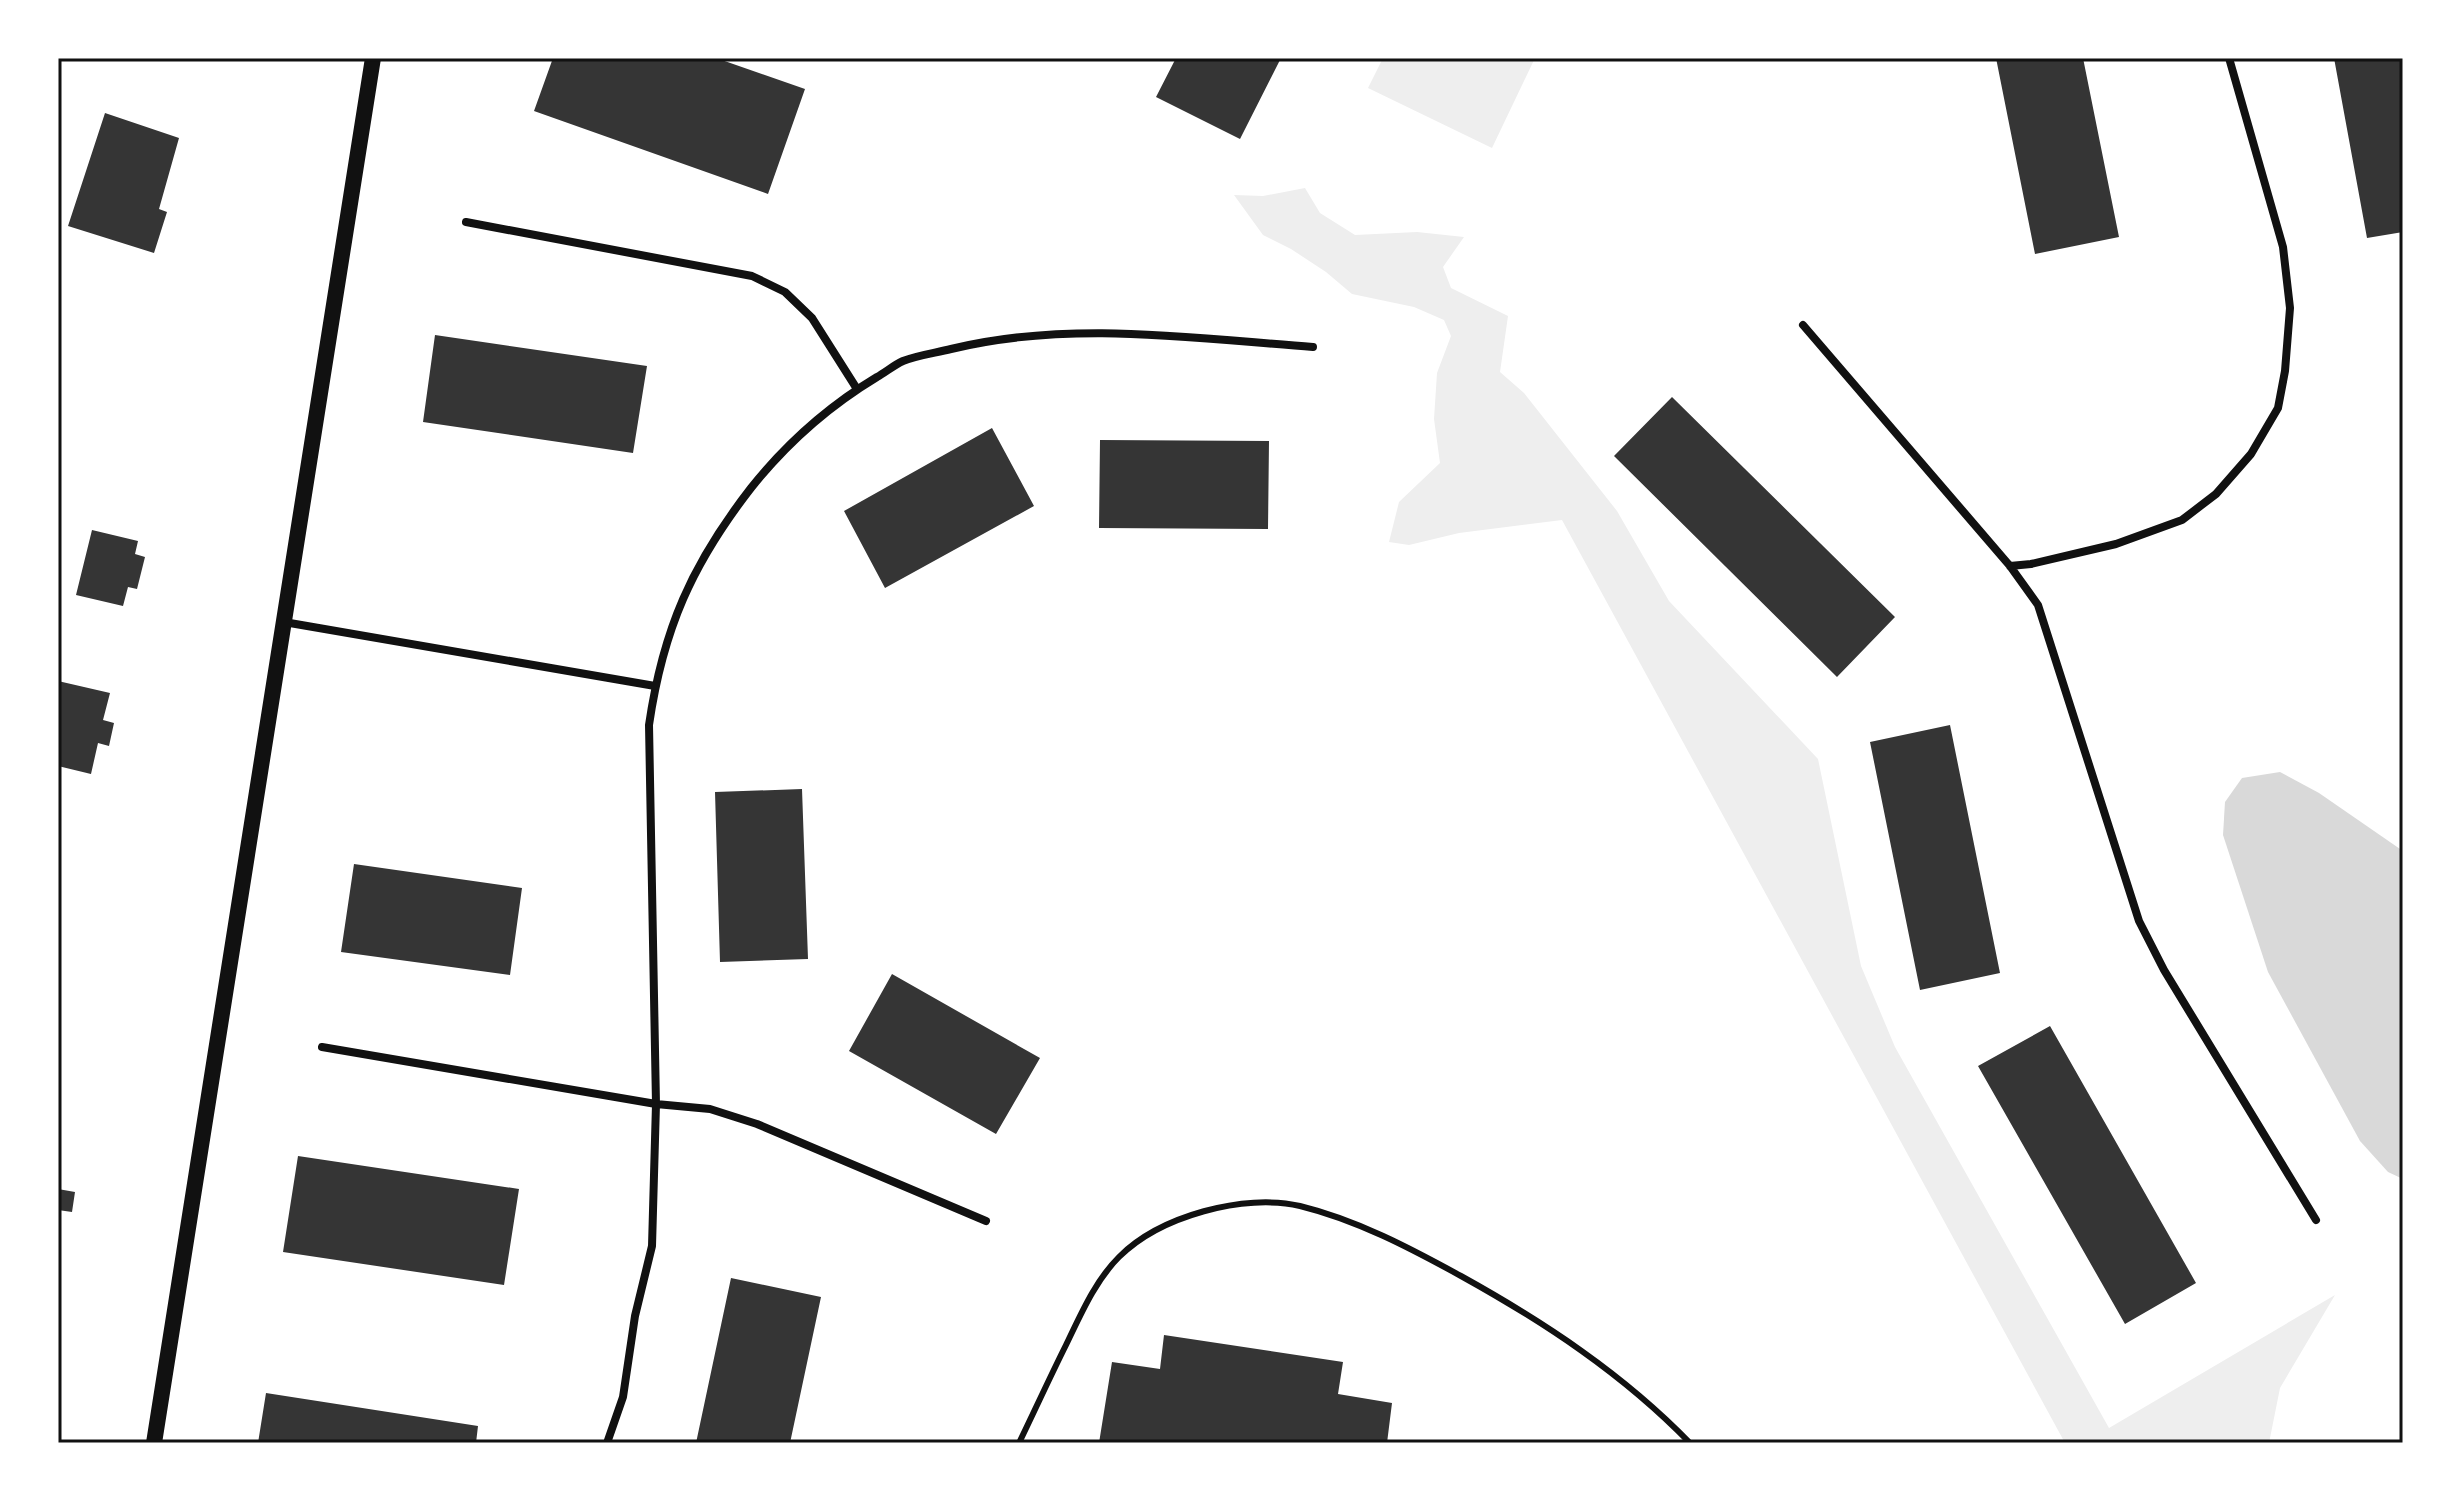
<svg xmlns="http://www.w3.org/2000/svg" width="2461" height="1501" viewBox="0 0 2461 1501" font-family="Karla,sans-serif">
  <rect width="100%" height="100%" fill="#fff"/>
  <path fill="#eee" d="M1383 58H1535L1492 148 1368 88Z
    M1305 188 1320 213 1355 235 1417 232 1464 237 1443 267 1451 288 1508 316 1500 372 1524 393 1617 511 1669 601 1818 759 1861 966 1895 1047 2109 1428 2335 1295 2280 1388 2269 1443H2065L1562 520 1459 533 1409 545 1389 542 1399 502 1440 463 1434 419 1437 373 1451 336 1444 320 1414 307 1352 294 1326 272 1291 249 1263 235 1234 195 1263 196Z"/>
  <path fill="#d9d9d9" d="M2280 772 2319 793 2403 851V1179L2388 1172 2360 1141 2268 972 2223 835 2225 802 2242 778Z"/>
  <path fill="#353535" d="M553 58H716L805 89 768 194 534 111Z
    M1176 58H1281L1240 139 1156 97Z
    M1996 58H2083L2119 237 2035 254Z
    M2334 58H2403V232L2367 238Z
    M105 113 179 138 159 209 167 212 154 253 68 226Z
    M435 335 647 366 633 453 423 422Z
    M1672 397 1895 617 1837 677 1614 456Z
    M992 428 1034 506 885 588 844 511Z
    M1100 440 1269 441 1268 529 1099 528Z
    M92 530 138 541 135 554 145 557 137 589 128 587 123 606 76 595Z
    M58 681 110 693 103 720 114 723 109 746 98 743 91 774 58 766Z
    M1950 725 2000 973 1920 990 1870 742Z
    M802 789 808 959 720 962 715 792Z
    M354 864 522 888 510 975 341 952Z
    M892 974 1040 1058 996 1134 849 1051Z
    M2050 1026 2196 1283 2125 1324 1978 1066Z
    M298 1156 519 1189 504 1285 283 1252Z
    M58 1189 75 1192 72 1212 58 1210Z
    M731 1278 821 1297 790 1443H696Z
    M1164 1335 1343 1362 1338 1394 1392 1403 1387 1443H1099L1112 1362 1160 1369Z
    M266 1393 478 1426 476 1443H258Z"/>
  <g fill="none" stroke-linecap="round" stroke-linejoin="round">
    <path stroke="#111" stroke-width="6" d="M1019 1443C1035 1410 1050 1377 1066 1345 1081 1314 1095 1281 1119 1257 1160 1216 1244 1193 1300 1206 1357 1220 1410 1248 1461 1276 1544 1322 1623 1374 1690 1443"/>
    <path stroke="#111" stroke-width="8" d="M466 222 752 276 785 292 812 318 857 389
      M1803 325 2010 566 2038 605 2139 921 2164 970 2316 1220
      M2010 566 2031 564 2116 544 2182 520 2216 494 2251 454 2278 408 2285 371 2290 308 2283 247 2229 58
      M284 622 655 686
      M322 1047 656 1104 710 1109 757 1124 986 1221
      M607 1443 623 1397 635 1316 652 1246 656 1104 649 725C663 629 692 564 751 488 786 444 829 406 877 377 886 372 894 365 903 361 918 355 935 353 951 349 1070 320 1192 338 1313 347"/>
    <path stroke="#111" stroke-width="16" d="M154 1443 373 58"/>
  </g>
  <rect width="2461" height="1501" fill="none" stroke="#ffffff" stroke-width="120"/>
  <rect x="60" y="60" width="2341" height="1381" fill="none" stroke="#111" stroke-width="3"/>
</svg>
